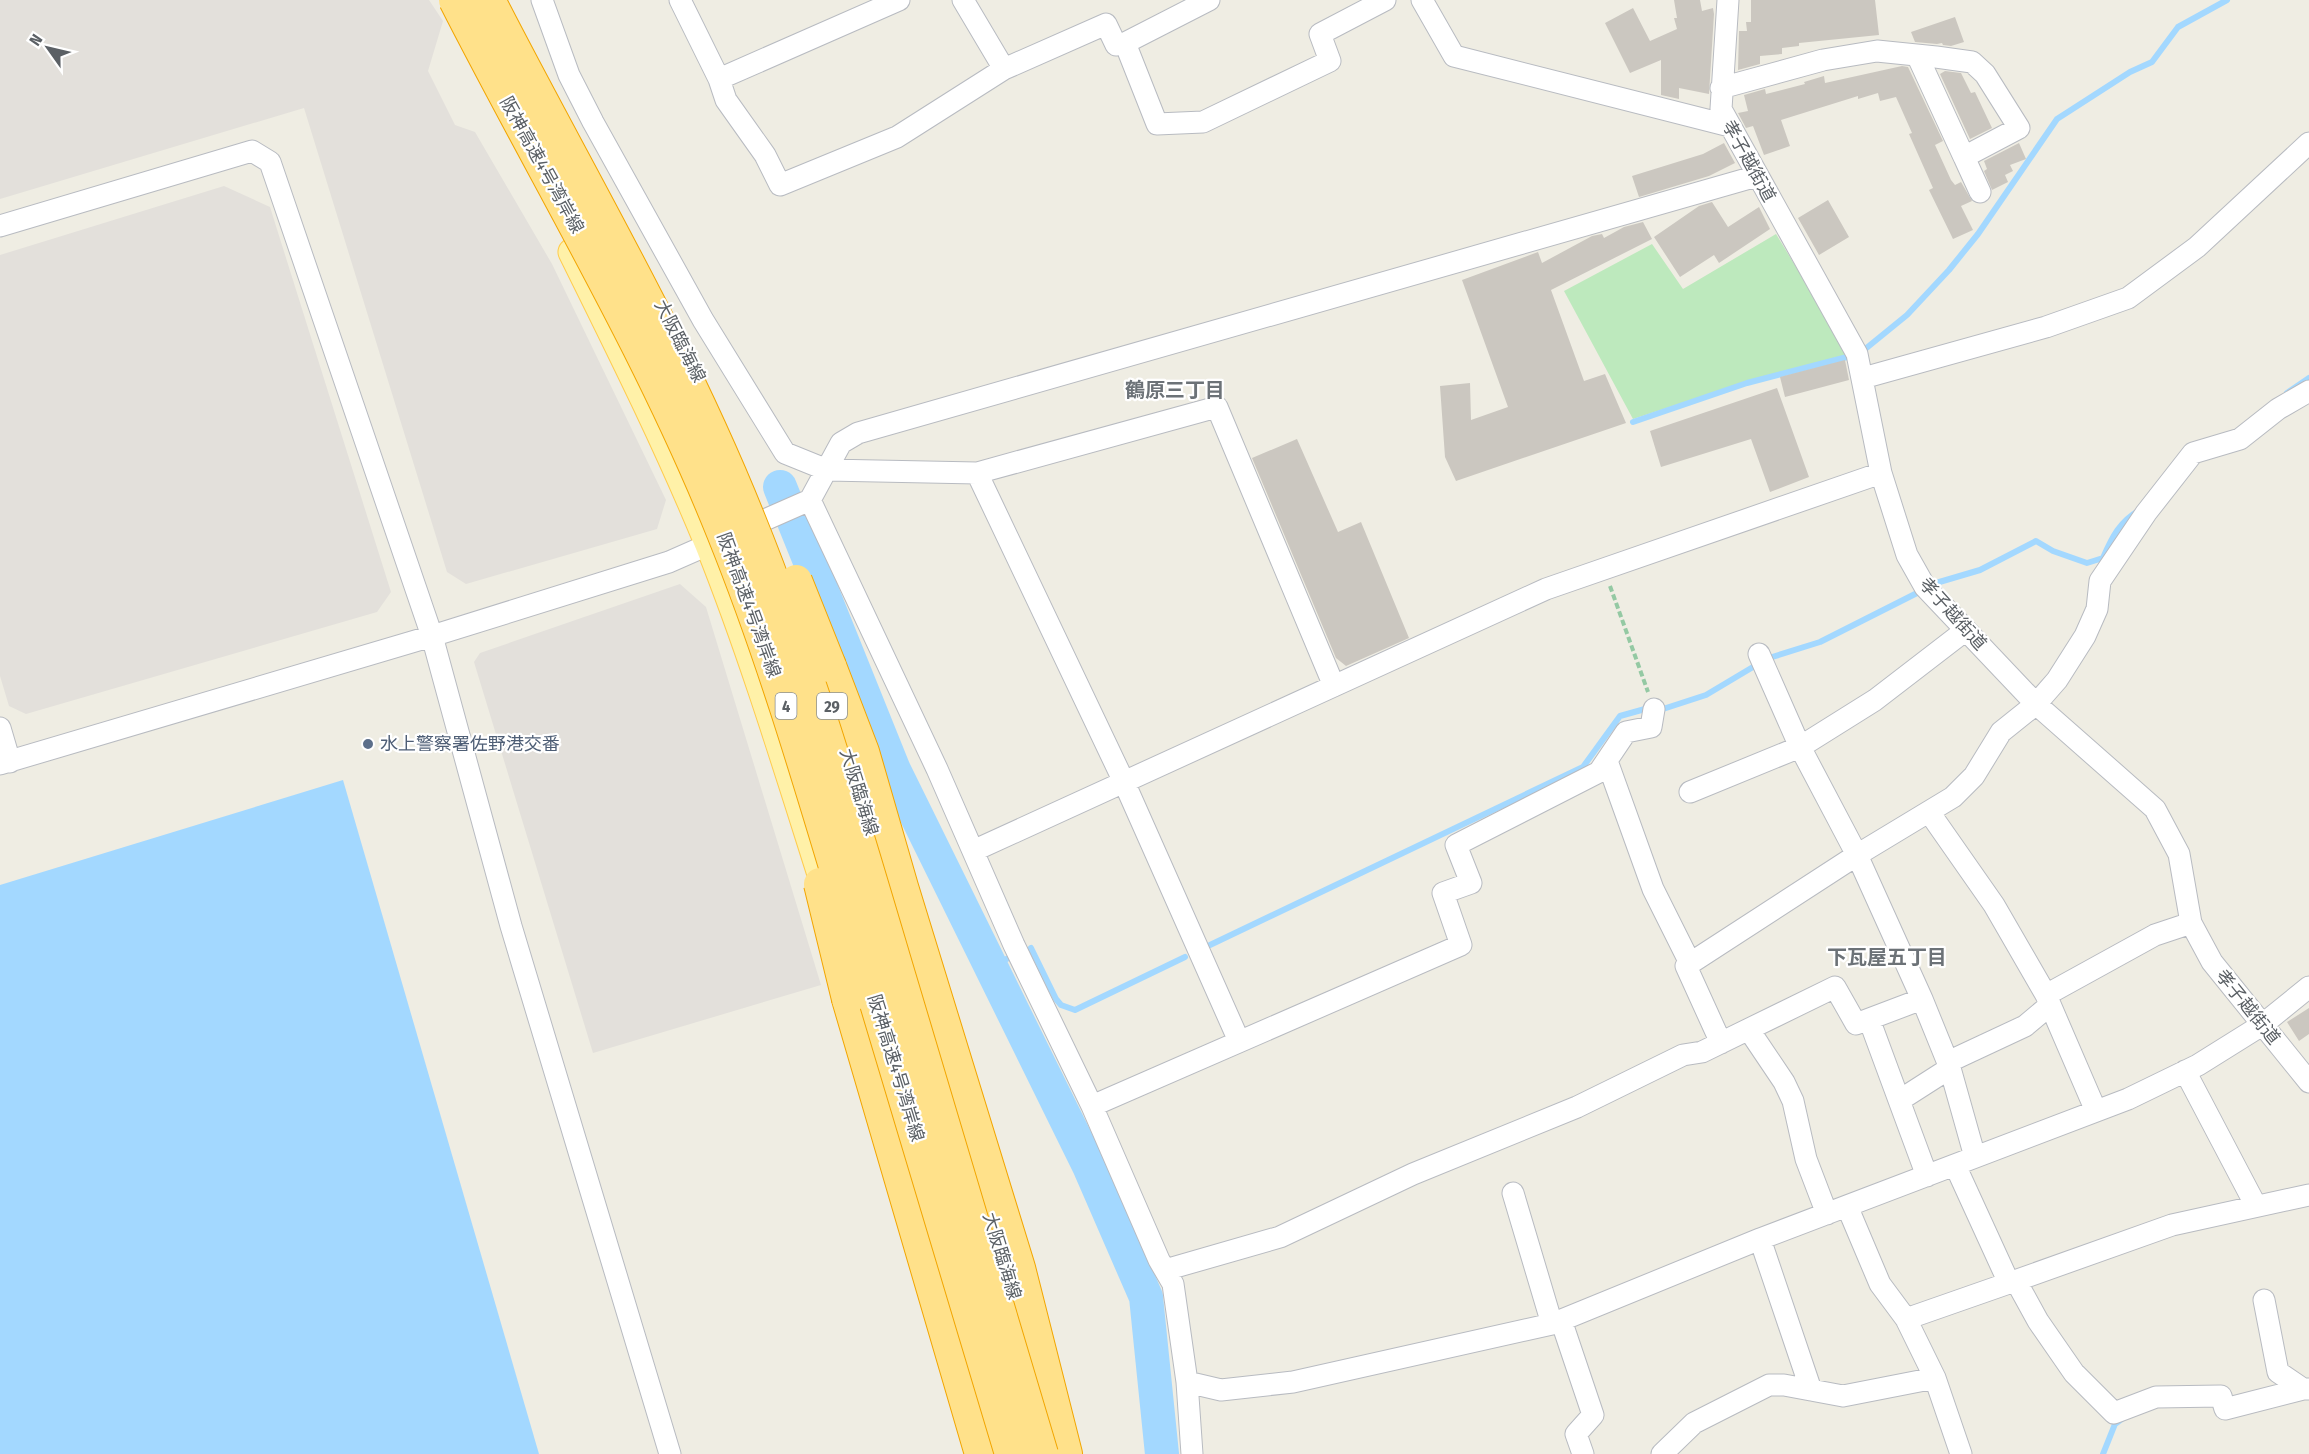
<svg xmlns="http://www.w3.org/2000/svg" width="2309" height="1454" viewBox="0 0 2309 1454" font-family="'Fira Sans Condensed','Noto Sans JP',sans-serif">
  <rect width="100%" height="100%" fill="#efede3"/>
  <path fill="#e3e0db" d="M0 0H429L443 21 428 71 455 125 475 132 552 264 666 500 657 529 466 584 447 572 304 108 0 199Z
    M224 186 270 207 391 592 377 612 26 714 9 706 0 676V255Z
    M680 584 706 607 821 985 593 1053 474 662 480 653Z"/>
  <path fill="#bde9bd" d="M1776 234 1849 354 1758 378 1633 419 1564 291 1652 244 1683 289Z"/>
  <path fill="#a3d8ff" d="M343 780 539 1454H0V885Z"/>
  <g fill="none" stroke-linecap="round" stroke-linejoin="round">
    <path stroke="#a3d8ff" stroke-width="6" d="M1864 350 1907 315 1949 270 1978 234 2057 119 2130 72 2152 62 2178 27 2227 0
      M2287 393 2309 378
      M1633 422 1747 383 1851 356
      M1936 583 1980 570 2036 541 2053 551 2087 563 2103 558C2112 537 2120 521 2140 510
      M1769 658 1820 642 1921 591
      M1663 709 1706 695 1758 664
      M1210 945 1583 767 1620 716 1645 709
      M1031 948 1056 999 1061 1005 1075 1010 1185 957
      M991 966 1011 957
      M2103 1454 2115 1424 2123 1418"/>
    <path stroke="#a3d8ff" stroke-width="34" d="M780 487 894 770 1089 1166 1146 1297 1162 1454"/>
  </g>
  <path fill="#cbc7c0" d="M1674 0H1700L1702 11 1713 8 1714 14 1709 94 1679 88V99L1661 95V60L1630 73 1605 23 1633 8 1650 41 1677 29 1674 18H1677Z
    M1751 0H1875L1879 35 1799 43V46L1782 48V54L1760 56V64L1738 70 1739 31H1747L1746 22H1751Z
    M1955 17 1964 42 1951 46 1943 45 1942 43 1937 44 1915 42 1911 32Z
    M1902 66 1908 67 1943 141 1935 145 1951 180 1955 185 1961 182 1972 201 1961 206 1973 230 1953 239 1929 190 1933 188 1909 134 1912 133 1896 97 1880 101 1878 93 1858 99V96L1781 120 1790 146 1764 155 1753 126 1746 128 1738 113 1748 111 1744 95 1765 89 1766 94 1805 84 1804 82 1824 76 1825 83Z
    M1945 71 1961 73 1971 93 1975 92 1992 128 1970 139 1940 74Z
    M1724 143 1735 163 1709 176 1639 197 1632 176 1703 154Z
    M2019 143 2026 159 2010 165 2013 171 2005 175 2008 182 1992 190 1984 171 1987 169 1984 161Z
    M1828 200 1849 237 1819 255 1798 218Z
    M1712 202 1728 227 1759 207 1770 229 1719 263 1714 255 1680 277 1654 237 1699 206Z
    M1643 222 1652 239 1551 290 1584 381 1605 374 1626 423 1456 481 1445 457 1440 386 1470 383 1471 420 1508 407 1462 280 1538 252 1542 263 1592 236 1602 234 1604 238 1624 227Z
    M1845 360 1849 380 1785 397 1780 377Z
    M1777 388 1809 477 1770 492 1751 439 1661 467 1650 431Z
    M1297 439 1338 532 1361 522 1409 638 1346 666 1336 658 1252 458Z
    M2309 1008V1034L2299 1041 2287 1022Z"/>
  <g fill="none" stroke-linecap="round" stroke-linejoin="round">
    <g stroke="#b8bbc1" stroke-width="23">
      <path id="minor" d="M542 0 569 75 593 122 703 320 785 453 827 470 977 473 1217 407 1334 686
        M680 0 719 79 726 100 765 155 780 185 897 137 1004 69 1106 24 1116 45 1125 43 1157 124 1203 122 1330 61 1320 34 1385 0
        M963 0 1004 69
        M1422 0 1454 56 1730 126
        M1728 0 1721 109 1857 354 1881 473 1907 555 1925 587 2036 704 2155 809 2179 854 2191 923 2212 962 2309 1082
        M1125 43 1209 0
        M719 79 899 0
        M1721 88 1823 60 1877 51 1936 57 1972 62 1985 74 2019 128 1964 157 1917 55
        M1964 157 1980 192
        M0 226 252 151 270 162 432 636 511 926 670 1454
        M1863 378 2046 327 2128 298 2197 247 2309 143
        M977 473 1124 782 1239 1041
        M810 500 937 769 1014 945 1092 1106 1159 1260 1173 1284 1187 1382 1192 1454
        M1759 654 1800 747 1857 855 1922 999 1950 1068 1975 1157
        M0 728 10 762
        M1607 761 1653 889 1690 963
        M0 764 432 636 669 562 810 500 841 443 858 433 1757 176
        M1690 792 1800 747 1875 700 1966 630
        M1929 812 1994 905 2046 995 2096 1111
        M973 851 1546 589 1881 473
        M2046 995 2155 935 2191 923
        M1869 1019 1927 1176
        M1749 1030 1784 1082 1793 1101 1806 1159 1827 1214
        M1721 1043 1686 966 1857 855 1953 797 1974 776 2001 732 2036 704 2057 680 2085 636 2097 609 2100 581 2146 513 2193 453 2240 439 2278 409 2309 391
        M1948 1062 2025 1026 2050 1005
        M2185 1071 2256 1206
        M1900 1100 1950 1068
        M1092 1106 1461 945 1443 893 1471 883 1456 845 1599 772 1626 732 1651 727 1654 709
        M1955 1165 2009 1283 2172 1225 2309 1195
        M1513 1193 1552 1324
        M1847 1206 1880 1284 1906 1319 1935 1378 1961 1454
        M1760 1239 1811 1390
        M1165 1270 1280 1237 1413 1174 1577 1107 1683 1055 1702 1052 1835 987 1856 1024 1922 999
        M2016 1281 2038 1321 2074 1373 2114 1413 2156 1397 2221 1396 2225 1409 2303 1389
        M2264 1300 2278 1372 2303 1389H2309
        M1906 1319 2009 1283
        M1561 1320 1593 1415 1576 1434 1583 1454
        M1187 1382 1221 1390 1293 1382 1552 1324 1760 1239 2128 1099 2198 1065 2262 1025 2309 987
        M1662 1454 1694 1423 1769 1385H1784L1843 1396 1935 1378"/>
    </g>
    <g stroke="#ffcc4d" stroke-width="29">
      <path id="major" d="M572 252C620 349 668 445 709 545 754 658 789 774 826 890"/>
    </g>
    <g stroke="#f2a500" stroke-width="34">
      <path id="highway" d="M830 666 863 752 902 887 1019 1268 1066 1454
        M848 999 981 1454"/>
    </g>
    <path stroke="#94c9a3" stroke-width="4" stroke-dasharray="6 3" stroke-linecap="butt" d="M1610 586 1648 692"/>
    <use href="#minor" stroke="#fff" stroke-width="21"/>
    <use href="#major" stroke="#fff1a8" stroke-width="27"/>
    <use href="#highway" stroke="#ffe18a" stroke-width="32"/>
    <g stroke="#f2a500" stroke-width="34" stroke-linecap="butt">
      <path id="highway-bridge" d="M455 0C545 177 649 348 723 533 774 659 812 790 851 920 905 1098 958 1276 1011 1454
        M489 0C577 172 677 339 749 519 807 662 850 810 894 958 943 1123 993 1289 1042 1454
        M796 581 830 666
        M820 884 848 999"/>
    </g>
    <use href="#highway-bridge" stroke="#ffe18a" stroke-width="32"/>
  </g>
  <circle fill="#5c6f8a" stroke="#fff" stroke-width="2" cx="368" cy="744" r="6"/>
  <g text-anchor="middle" stroke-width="4.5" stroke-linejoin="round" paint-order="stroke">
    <g fill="#fff" stroke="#8c9093" stroke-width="1.5">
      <rect x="775.5" y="693" width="21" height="26" rx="4.5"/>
      <rect x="817" y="693" width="30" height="26" rx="4.5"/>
    </g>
    <g font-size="16" font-weight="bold" fill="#5b6065">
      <text x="786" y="712">4</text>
      <text x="832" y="712">29</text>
    </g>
    <g font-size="18" fill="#5b6065" stroke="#fff">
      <text transform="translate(1749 161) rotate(61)" y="6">孝子越街道</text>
      <text transform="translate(542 165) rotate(61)" y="6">阪神高速4号湾岸線</text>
      <text transform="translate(680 341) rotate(63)" y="6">大阪臨海線</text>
      <text transform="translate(749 605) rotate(70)" y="6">阪神高速4号湾岸線</text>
      <text transform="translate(1953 614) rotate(48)" y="6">孝子越街道</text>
      <text transform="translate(859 792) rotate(73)" y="6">大阪臨海線</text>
      <text transform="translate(2248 1007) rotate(51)" y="6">孝子越街道</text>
      <text transform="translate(896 1068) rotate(73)" y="6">阪神高速4号湾岸線</text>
      <text transform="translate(1002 1256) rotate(73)" y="6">大阪臨海線</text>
    </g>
    <g font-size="18" fill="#4e5e75" stroke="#fff" text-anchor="start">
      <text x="380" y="750">水上警察署佐野港交番</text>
    </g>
    <g font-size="20" font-weight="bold" fill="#6c7277" stroke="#fff">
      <text x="1175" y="397">鶴原三丁目</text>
      <text x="1887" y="964">下瓦屋五丁目</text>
    </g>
  </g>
  <g transform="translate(48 48) rotate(304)" stroke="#ffffff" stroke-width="4.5" paint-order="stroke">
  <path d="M0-4.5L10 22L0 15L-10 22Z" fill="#5b6065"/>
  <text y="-9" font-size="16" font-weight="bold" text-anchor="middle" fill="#5b6065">N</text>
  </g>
</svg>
